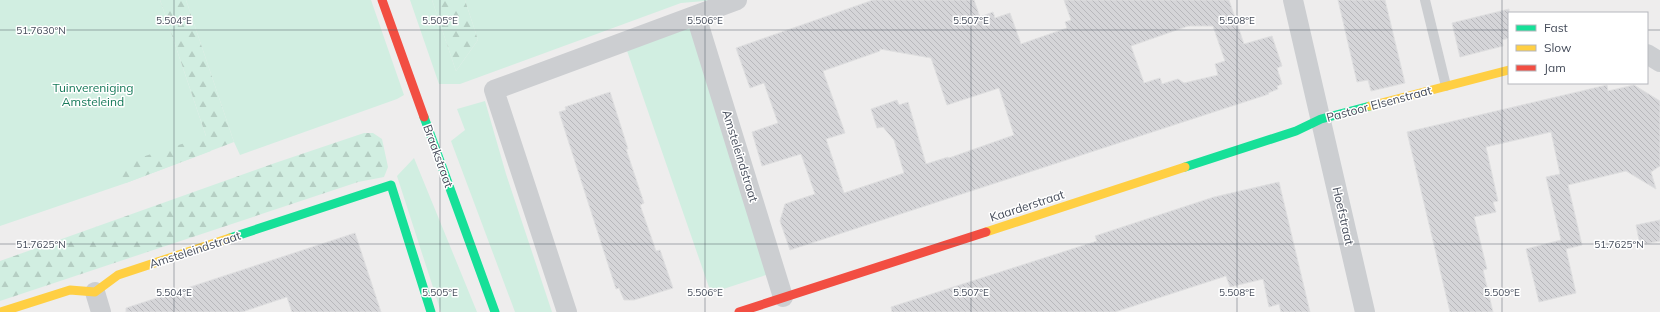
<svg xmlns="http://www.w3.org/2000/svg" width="1660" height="312" viewBox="0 0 1660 312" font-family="Mulish,sans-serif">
  <defs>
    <pattern id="forest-firs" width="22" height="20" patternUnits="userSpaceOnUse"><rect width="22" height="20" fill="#d1eee1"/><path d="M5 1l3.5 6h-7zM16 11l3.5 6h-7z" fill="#b5cec3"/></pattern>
    <pattern id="building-back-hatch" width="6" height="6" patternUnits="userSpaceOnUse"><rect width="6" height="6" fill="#d5d5d8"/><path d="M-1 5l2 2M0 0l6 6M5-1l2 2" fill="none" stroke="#b8b8bc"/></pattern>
  </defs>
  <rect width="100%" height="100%" fill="#eeeded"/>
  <path fill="#d1eee1" d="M0 0H160L211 151 126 183 0 226Z
    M186 0H371L404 95 397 99 240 155 234 142Z
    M410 0H432L456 71 478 40 465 0H716L681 3 460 84H439Z
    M678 24 693 29 769 274 711 293 625 45Z
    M485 101 506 174 552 312H515L451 141 465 130 457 109Z
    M414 158 477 312H441L397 176Z"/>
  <path fill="url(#forest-firs)" d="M160 0H186L234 142 126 183H118L115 175 118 169 130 161 206 136Z
    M432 0H465L478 40 456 71Z
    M364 133H373L382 139 388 167 384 177 358 182 0 301V261L275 163Z"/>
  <path fill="url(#building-back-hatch)" stroke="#dfdfe0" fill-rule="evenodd" d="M873 0H974L980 17 993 12 995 18 1010 13 1021 44 1067 28 1065 22 1071 20 1064 0H1229L1244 44 1272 36 1282 66 1277 68 1282 84 1277 86 1278 89 1268 93 1269 94 790 250 780 221 785 204 815 194 801 154 762 166 752 132 778 123 764 83 750 88 736 48ZM1188 26H1213L1225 61 1215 64 1218 75 1184 83 1178 79 1162 84 1160 78 1144 83 1131 46ZM880 49 931 58 947 105 999 88 1014 135 949 158 948 157 926 164 908 102 899 105 897 100 871 109 877 128 883 127 894 140 904 173 844 193 826 139 845 133 823 71 880 51Z
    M1338 0H1385L1405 83 1371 91 1368 80 1357 82Z
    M1509 9V38L1502 40 1503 46 1460 57 1452 23Z
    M1607 85 1608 91 1634 85 1660 101V166L1651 172 1656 189 1626 171 1568 185 1582 245 1566 249 1576 293 1539 302 1526 249 1561 240 1546 177 1560 174 1551 132 1486 147 1498 201 1493 202 1496 212 1474 217 1487 269 1483 270 1493 312H1450L1407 132Z
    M610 92 628 149H626L644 203 640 205 656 251 660 250 673 288 634 300H624L619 288 616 289 559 112 566 110 565 107Z
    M1279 182 1310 312H1281L1279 304 1269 307 1263 279 1230 287 1226 276 1115 312H892L891 307 1097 241 1095 236 1214 197Z
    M1660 220V241L1640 245 1636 225Z
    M355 233 381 312H292L287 297 242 312H126V308Z"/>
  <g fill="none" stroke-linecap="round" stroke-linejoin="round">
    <path stroke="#ccced1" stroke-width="10" d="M1425 0 1446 86"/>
    <path stroke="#ccced1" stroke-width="20" d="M1293 0 1365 312
      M696 16 783 297
      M1647 54 1660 62
      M95 292 101 312
      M567 312 494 90 737 0"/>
    <path stroke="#16e098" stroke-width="9" d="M424 117 495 312
      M1185 167 1296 131 1321 119 1370 106
      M230 238 391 185 431 312"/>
    <path stroke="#ffcf43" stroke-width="9" d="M1370 106 1509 70
      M986 232 1185 167
      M1 312 70 290 95 292 118 275 230 238"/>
    <path stroke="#f24e42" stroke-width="9" d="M382 0 424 117
      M739 312 986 232"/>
  </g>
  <path fill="none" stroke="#454c5a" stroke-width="1" stroke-opacity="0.45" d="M174 0V312M440 0V312M705 0V312M971 0V312M1237 0V312M1502 0V312M0 30H1509M1647 30H1660M0 244H1660"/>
  <g text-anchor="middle" stroke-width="3" stroke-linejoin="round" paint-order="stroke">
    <g font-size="12" fill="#177a5a" stroke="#fff">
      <text x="93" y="92">Tuinvereniging<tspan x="93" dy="14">Amsteleind</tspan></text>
    </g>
    <g font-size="12" fill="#454c5a" stroke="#fff">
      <text transform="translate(1379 104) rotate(-15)" y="4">Pastoor Elsenstraat</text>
      <text transform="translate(438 156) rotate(70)" y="4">Braakstraat</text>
      <text transform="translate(740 156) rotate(73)" y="4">Amsteleindstraat</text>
      <text transform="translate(1027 206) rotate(-18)" y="4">Kaarderstraat</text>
      <text transform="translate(1343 216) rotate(77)" y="4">Hoefstraat</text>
      <text transform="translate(195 250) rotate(-18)" y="4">Amsteleindstraat</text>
    </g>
  </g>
  <g font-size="10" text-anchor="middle" fill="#454c5a" stroke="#fff" stroke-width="3" stroke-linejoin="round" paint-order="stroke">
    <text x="174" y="24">5.504°E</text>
    <text x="440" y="24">5.505°E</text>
    <text x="705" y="24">5.506°E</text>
    <text x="971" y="24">5.507°E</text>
    <text x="1237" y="24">5.508°E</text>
    <text x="41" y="34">51.7630°N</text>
    <text x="41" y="248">51.7625°N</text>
    <text x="1619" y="248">51.7625°N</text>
    <text x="174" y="296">5.504°E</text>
    <text x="440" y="296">5.505°E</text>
    <text x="705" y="296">5.506°E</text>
    <text x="971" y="296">5.507°E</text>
    <text x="1237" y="296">5.508°E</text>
    <text x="1502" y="296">5.509°E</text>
  </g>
  <rect x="1508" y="12" width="140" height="72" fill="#ffffff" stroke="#b5b7bd"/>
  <rect x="1516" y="25" width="20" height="6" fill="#16e098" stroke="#b5b7bd"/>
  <text x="1544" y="32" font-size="12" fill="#454c5a">Fast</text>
  <rect x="1516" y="45" width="20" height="6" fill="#ffcf43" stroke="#b5b7bd"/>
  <text x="1544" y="52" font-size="12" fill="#454c5a">Slow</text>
  <rect x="1516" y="65" width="20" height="6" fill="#f24e42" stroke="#b5b7bd"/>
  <text x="1544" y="72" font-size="12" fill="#454c5a">Jam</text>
</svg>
